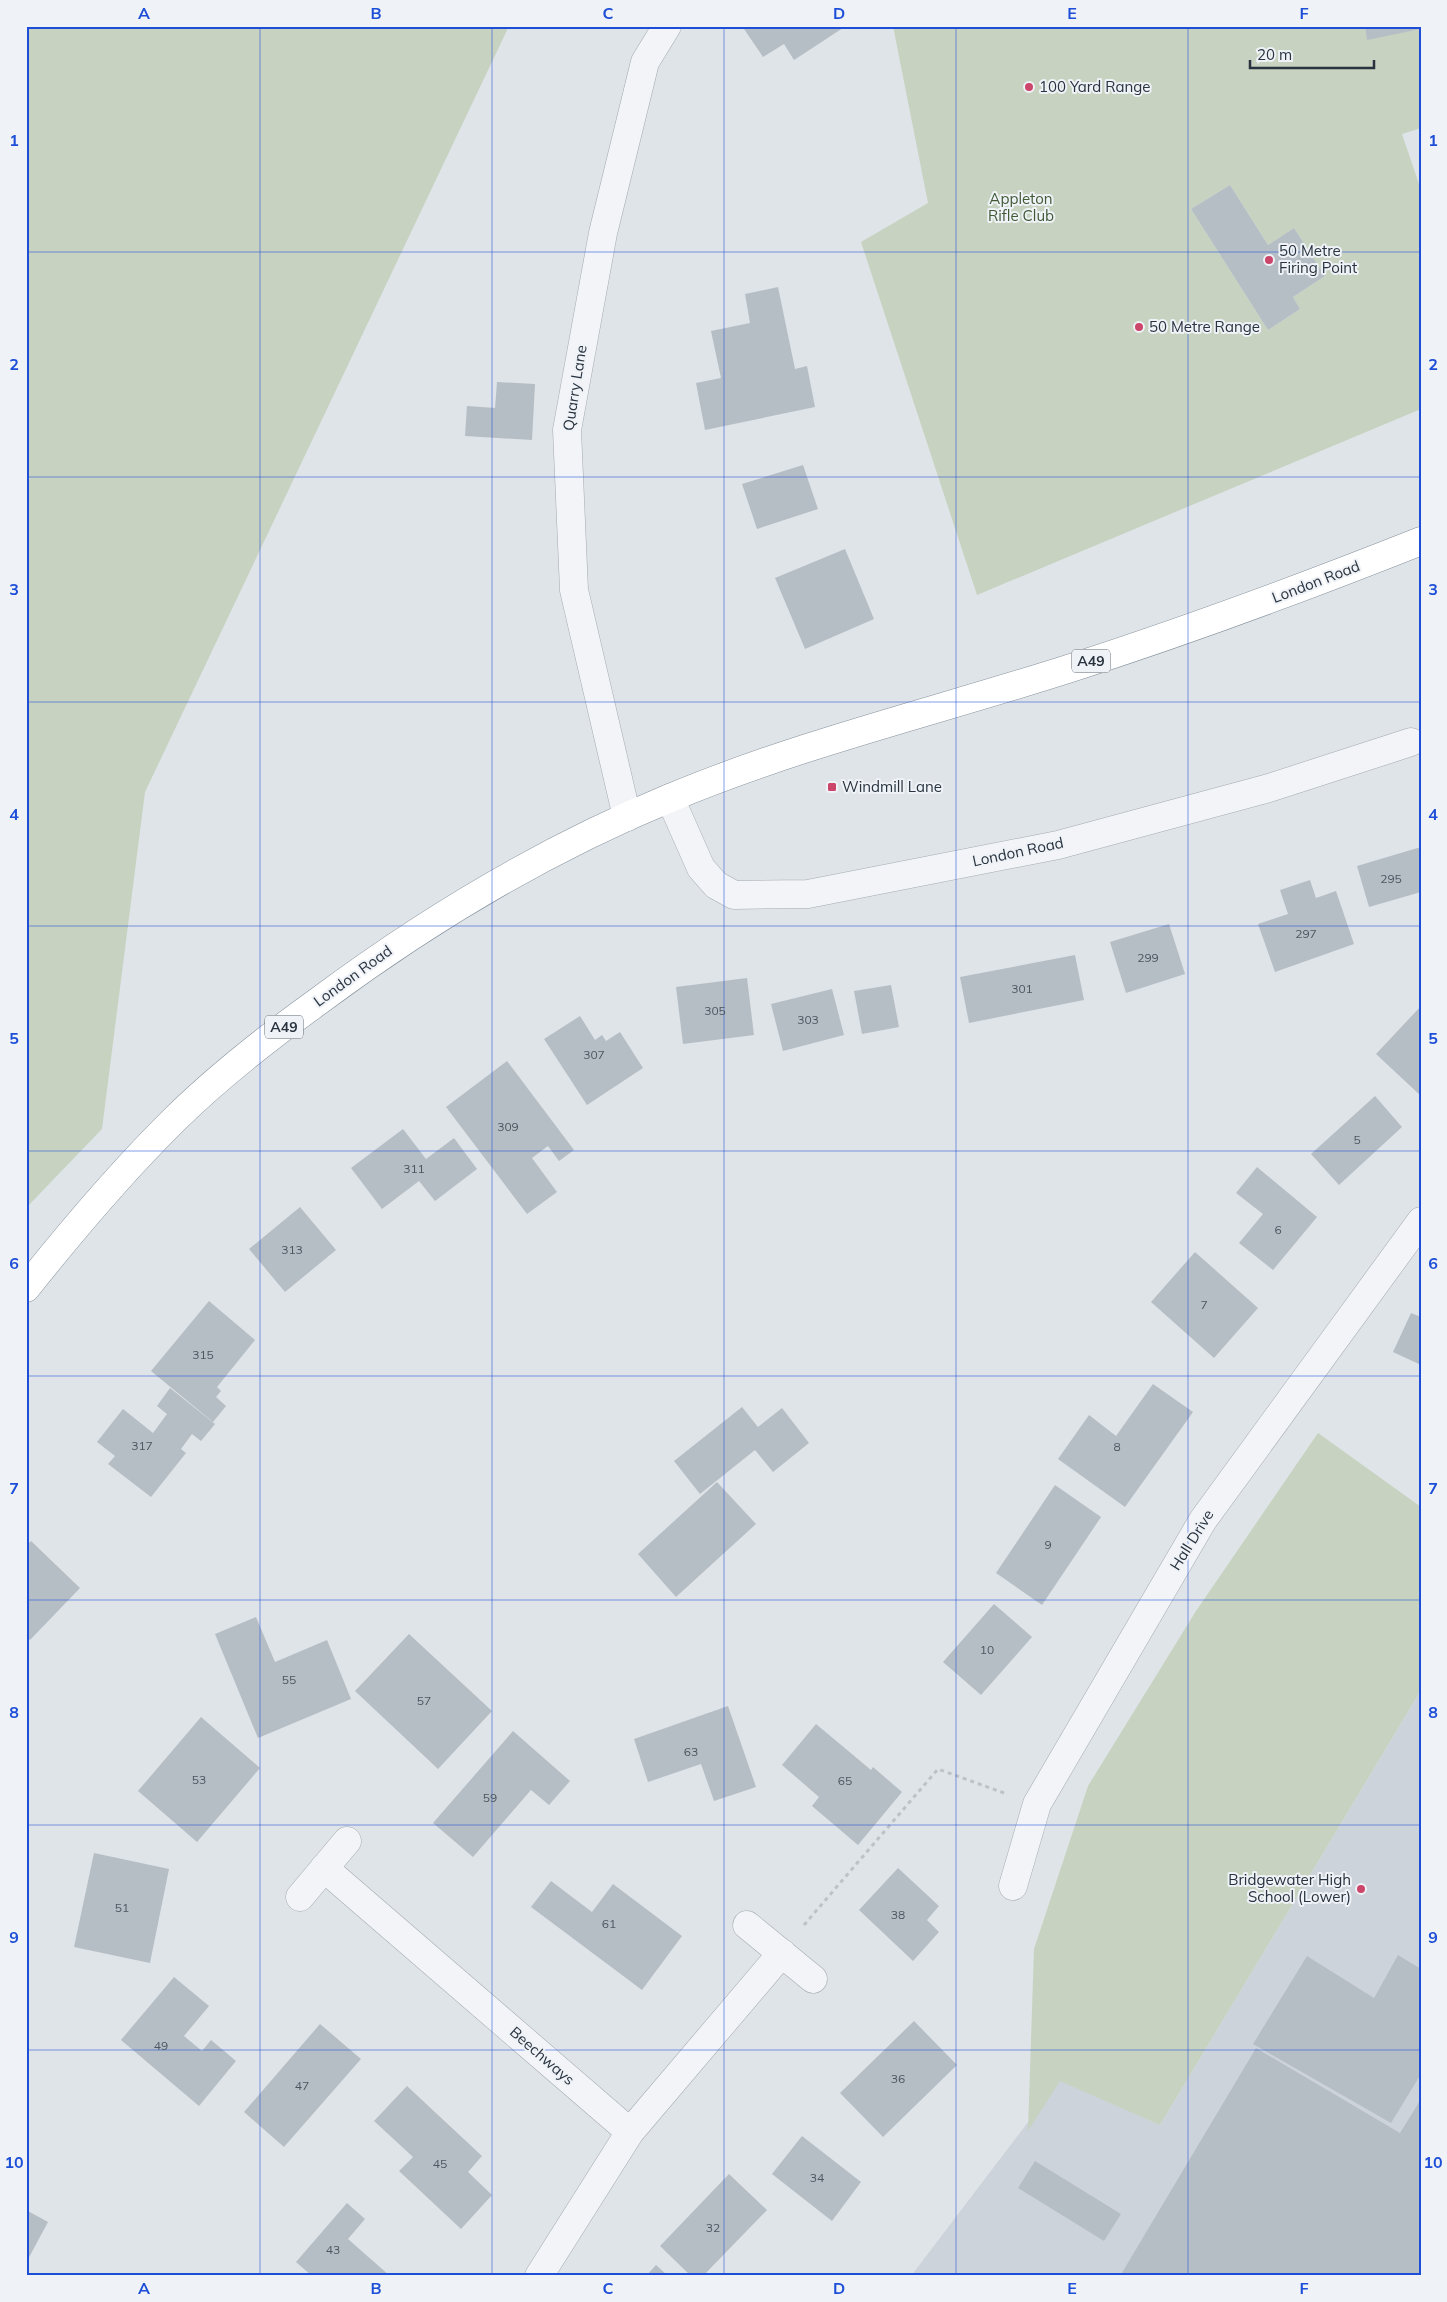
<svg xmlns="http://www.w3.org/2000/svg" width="1447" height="2302" viewBox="0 0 1447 2302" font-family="Mulish,sans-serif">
  <rect width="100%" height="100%" fill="#dfe4e8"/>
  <path fill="#cdd3da" d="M1421 1690V2276H911L1060 2080 1160 2125Z"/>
  <path fill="#c7d2c0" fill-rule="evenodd" d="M26 26H509L145 792 102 1129 26 1208Z
    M893 26H1365L1367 39 1421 29V128L1402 134 1421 190V409L977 595 861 242 928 203ZM1230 185 1268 245 1294 228 1325 276 1293 297 1300 309 1268 330 1191 209Z
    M1318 1433 1421 1507V1690L1160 2125 1060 2081 1028 2131 1034 1949 1088 1786 1196 1611Z"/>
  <path fill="#b6bec5" d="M742 26H846L794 60 784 44 763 57Z
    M1365 26H1421V29L1367 40Z
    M1230 185 1268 245 1294 228 1325 276 1293 297 1300 309 1268 330 1191 209Z
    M778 287 795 369 807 366 815 407 705 430 696 383 721 378 711 331 750 323 745 294Z
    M497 382 535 384 532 440 465 436 467 406 495 408Z
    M803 465 818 509 757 529 742 484Z
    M845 549 874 619 805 649 775 578Z
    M1421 847V892L1369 907 1357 866Z
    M1310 880 1316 898 1336 891 1354 944 1275 972 1258 924 1288 914 1280 890Z
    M1169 924 1185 974 1126 993 1110 942Z
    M1075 955 1084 1000 969 1023 960 977Z
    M747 978 754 1035 683 1044 676 987Z
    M891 985 899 1027 862 1034 854 991Z
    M832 989 844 1035 783 1051 771 1004Z
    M1421 1006V1096L1376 1054Z
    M580 1016 595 1040 602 1035 606 1041 620 1032 643 1068 587 1105 544 1039Z
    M507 1061 574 1150 559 1161 548 1146 532 1158 557 1192 527 1214 446 1107Z
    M1375 1096 1402 1127 1339 1185 1311 1154Z
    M403 1129 426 1159 454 1138 477 1169 435 1201 419 1181 382 1209 351 1168Z
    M1257 1167 1317 1217 1273 1270 1239 1243 1263 1214 1236 1193Z
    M300 1207 336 1250 285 1292 249 1249Z
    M1195 1252 1258 1308 1214 1358 1151 1302Z
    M209 1301 255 1340 217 1387 221 1391 216 1397 226 1406 213 1422 151 1371Z
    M1411 1313 1421 1317V1365L1393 1352Z
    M1153 1384 1193 1412 1125 1507 1058 1459 1089 1415 1116 1436Z
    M170 1388 215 1424 201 1441 192 1434 181 1449 186 1453 151 1497 108 1464 115 1456 97 1442 123 1409 153 1433 167 1414 157 1406Z
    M742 1407 758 1427 782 1408 809 1443 773 1472 755 1450 700 1494 674 1461Z
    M717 1482 756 1524 676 1597 638 1554Z
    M1055 1485 1101 1517 1042 1605 996 1573Z
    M31 1541 80 1588 30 1640 26 1636V1546Z
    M994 1604 1032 1637 981 1695 943 1662Z
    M256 1617 275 1662 327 1640 351 1699 258 1738 215 1634Z
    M409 1634 492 1711 438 1769 355 1691Z
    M728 1706 756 1787 714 1801 701 1764 648 1782 634 1739Z
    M201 1717 260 1768 197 1842 138 1791Z
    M816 1724 871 1770 873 1767 902 1792 858 1845 812 1806 819 1797 782 1765Z
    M513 1731 570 1781 549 1805 531 1790 473 1857 433 1823Z
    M94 1853 169 1869 150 1963 74 1947Z
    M898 1868 939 1906 927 1920 939 1932 913 1961 859 1910Z
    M551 1881 592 1912 613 1884 682 1936 642 1990 531 1907Z
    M1398 1955 1421 1969V2074L1391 2123 1253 2044 1307 1956 1374 1998Z
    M174 1977 209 2006 184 2036 202 2051 211 2040 236 2061 199 2106 121 2040Z
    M914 2021 957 2065 883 2137 840 2093Z
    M320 2024 361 2059 284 2147 244 2112Z
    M1256 2048 1400 2133 1421 2099V2276H1120Z
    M407 2086 482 2156 468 2172 492 2195 461 2229 399 2171 413 2157 374 2121Z
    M802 2136 861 2182 832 2221 772 2174Z
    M1035 2161 1121 2214 1104 2241 1018 2188Z
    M729 2174 767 2210 703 2276H691L660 2246Z
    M347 2203 365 2219 348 2239 390 2276H312L296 2262Z
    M26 2210 48 2222 26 2263Z
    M656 2265 668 2276H646Z"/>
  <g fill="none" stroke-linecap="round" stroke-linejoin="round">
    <g stroke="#a4abb2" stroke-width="29">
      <path id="minor" d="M670 798 701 868 716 885 734 895 808 894 1058 845 1269 788 1411 742
        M324 1868 630 2132
        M1013 1886 1037 1804 1203 1520 1421 1221
        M300 1897 347 1841
        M747 1925 813 1979
        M539 2276 630 2132 782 1953"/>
    </g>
    <g stroke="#a4abb2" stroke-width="29">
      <path id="tertiary" d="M627 817 574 590 567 430 603 233 645 62 667 26"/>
    </g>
    <g stroke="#87939e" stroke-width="29">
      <path id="trunk" d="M26 1288C73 1229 122 1171 176 1118 220 1075 270 1036 320 1000 429 919 544 850 670 798 799 744 937 711 1071 668 1189 630 1305 587 1421 541"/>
    </g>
    <path stroke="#bdc2c7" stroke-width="3" stroke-dasharray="4 4" stroke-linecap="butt" d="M804 1925 938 1769 1004 1793"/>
    <use href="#minor" stroke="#f2f4f7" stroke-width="28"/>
    <use href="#tertiary" stroke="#f2f4f7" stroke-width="28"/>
    <use href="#trunk" stroke="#fff" stroke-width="28"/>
  </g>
  <path fill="none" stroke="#1d4ed8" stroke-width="1" stroke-opacity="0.55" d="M260 26V2276M492 26V2276M724 26V2276M956 26V2276M1188 26V2276M26 252H1421M26 477H1421M26 702H1421M26 926H1421M26 1151H1421M26 1376H1421M26 1600H1421M26 1825H1421M26 2050H1421"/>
  <g fill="#cb466a" stroke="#eff2f6" stroke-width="2">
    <circle cx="1029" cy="87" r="5"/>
    <circle cx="1269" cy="260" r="5"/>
    <circle cx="1139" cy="327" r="5"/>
    <rect x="827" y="782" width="10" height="10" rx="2.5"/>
    <circle cx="1361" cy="1889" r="5"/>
  </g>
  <g text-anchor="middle" stroke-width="4" stroke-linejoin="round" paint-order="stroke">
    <g font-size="12" fill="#4c5660">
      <text x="1391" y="883">295</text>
      <text x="1306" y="938">297</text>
      <text x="1148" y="962">299</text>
      <text x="1022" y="993">301</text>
      <text x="715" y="1015">305</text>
      <text x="808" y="1024">303</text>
      <text x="594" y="1059">307</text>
      <text x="508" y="1131">309</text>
      <text x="1357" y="1144">5</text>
      <text x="414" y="1173">311</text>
      <text x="1278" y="1234">6</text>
      <text x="292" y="1254">313</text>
      <text x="1204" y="1309">7</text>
      <text x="203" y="1359">315</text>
      <text x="142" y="1450">317</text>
      <text x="1117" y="1451">8</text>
      <text x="1048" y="1549">9</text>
      <text x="987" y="1654">10</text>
      <text x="289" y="1684">55</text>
      <text x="424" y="1705">57</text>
      <text x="691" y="1756">63</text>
      <text x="199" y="1784">53</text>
      <text x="845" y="1785">65</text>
      <text x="490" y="1802">59</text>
      <text x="122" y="1912">51</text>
      <text x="898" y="1919">38</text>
      <text x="609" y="1928">61</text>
      <text x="161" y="2050">49</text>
      <text x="898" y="2083">36</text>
      <text x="302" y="2090">47</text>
      <text x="440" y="2168">45</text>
      <text x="817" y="2182">34</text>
      <text x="713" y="2232">32</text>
      <text x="333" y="2254">43</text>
    </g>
    <g fill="#eff2f6" stroke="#646c76" stroke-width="1">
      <rect x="1072" y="649.5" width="38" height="23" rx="4"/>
      <rect x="265" y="1015.5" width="38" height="23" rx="4"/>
    </g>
    <g font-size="14" font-weight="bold" fill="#28333f">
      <text x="1091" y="666">A49</text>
      <text x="284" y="1032">A49</text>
    </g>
    <g font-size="15" fill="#28333f" stroke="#eff2f6" text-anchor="start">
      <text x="1039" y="92">100 Yard Range</text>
      <text x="1279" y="256">50 Metre<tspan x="1279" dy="17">Firing Point</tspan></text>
      <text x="1149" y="332">50 Metre Range</text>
      <text x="842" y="792">Windmill Lane</text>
      <text x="1351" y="1885" text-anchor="end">Bridgewater High<tspan x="1351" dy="17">School (Lower)</tspan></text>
    </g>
    <g font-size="15" fill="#415a36" stroke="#eff2f6">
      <text x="1021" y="204">Appleton<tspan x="1021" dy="17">Rifle Club</tspan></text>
    </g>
    <g font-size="15" fill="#28333f" stroke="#eff2f6">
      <text transform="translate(575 388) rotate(-81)" y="5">Quarry Lane</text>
      <text transform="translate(1316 582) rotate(-21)" y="5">London Road</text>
      <text transform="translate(1018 852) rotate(-12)" y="5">London Road</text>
      <text transform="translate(353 976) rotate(-36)" y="5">London Road</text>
      <text transform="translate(1192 1540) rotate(-58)" y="5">Hall Drive</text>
      <text transform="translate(542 2056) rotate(41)" y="5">Beechways</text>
    </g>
  </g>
  <rect width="1447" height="2302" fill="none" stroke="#eff2f6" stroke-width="55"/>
  <path d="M1250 60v8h124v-8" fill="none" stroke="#28333f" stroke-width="2.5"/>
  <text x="1257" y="60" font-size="15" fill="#28333f" stroke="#eff2f6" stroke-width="4" paint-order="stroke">20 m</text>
  <rect x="28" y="28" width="1392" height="2246" fill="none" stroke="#1d4ed8" stroke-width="2"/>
  <g font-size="16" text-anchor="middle" font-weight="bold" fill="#1d4ed8">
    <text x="144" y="19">A</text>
    <text x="376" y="19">B</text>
    <text x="608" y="19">C</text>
    <text x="839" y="19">D</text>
    <text x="1072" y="19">E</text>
    <text x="1304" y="19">F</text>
    <text x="14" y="146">1</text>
    <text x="1433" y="146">1</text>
    <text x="14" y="370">2</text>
    <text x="1433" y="370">2</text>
    <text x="14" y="595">3</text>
    <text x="1433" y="595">3</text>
    <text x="14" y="820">4</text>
    <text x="1433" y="820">4</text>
    <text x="14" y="1044">5</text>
    <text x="1433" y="1044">5</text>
    <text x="14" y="1269">6</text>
    <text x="1433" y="1269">6</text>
    <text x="14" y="1494">7</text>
    <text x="1433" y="1494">7</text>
    <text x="14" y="1718">8</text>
    <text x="1433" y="1718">8</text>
    <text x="14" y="1943">9</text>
    <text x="1433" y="1943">9</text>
    <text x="14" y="2168">10</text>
    <text x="1433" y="2168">10</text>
    <text x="144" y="2294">A</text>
    <text x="376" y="2294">B</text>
    <text x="608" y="2294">C</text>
    <text x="839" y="2294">D</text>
    <text x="1072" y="2294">E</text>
    <text x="1304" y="2294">F</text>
  </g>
</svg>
